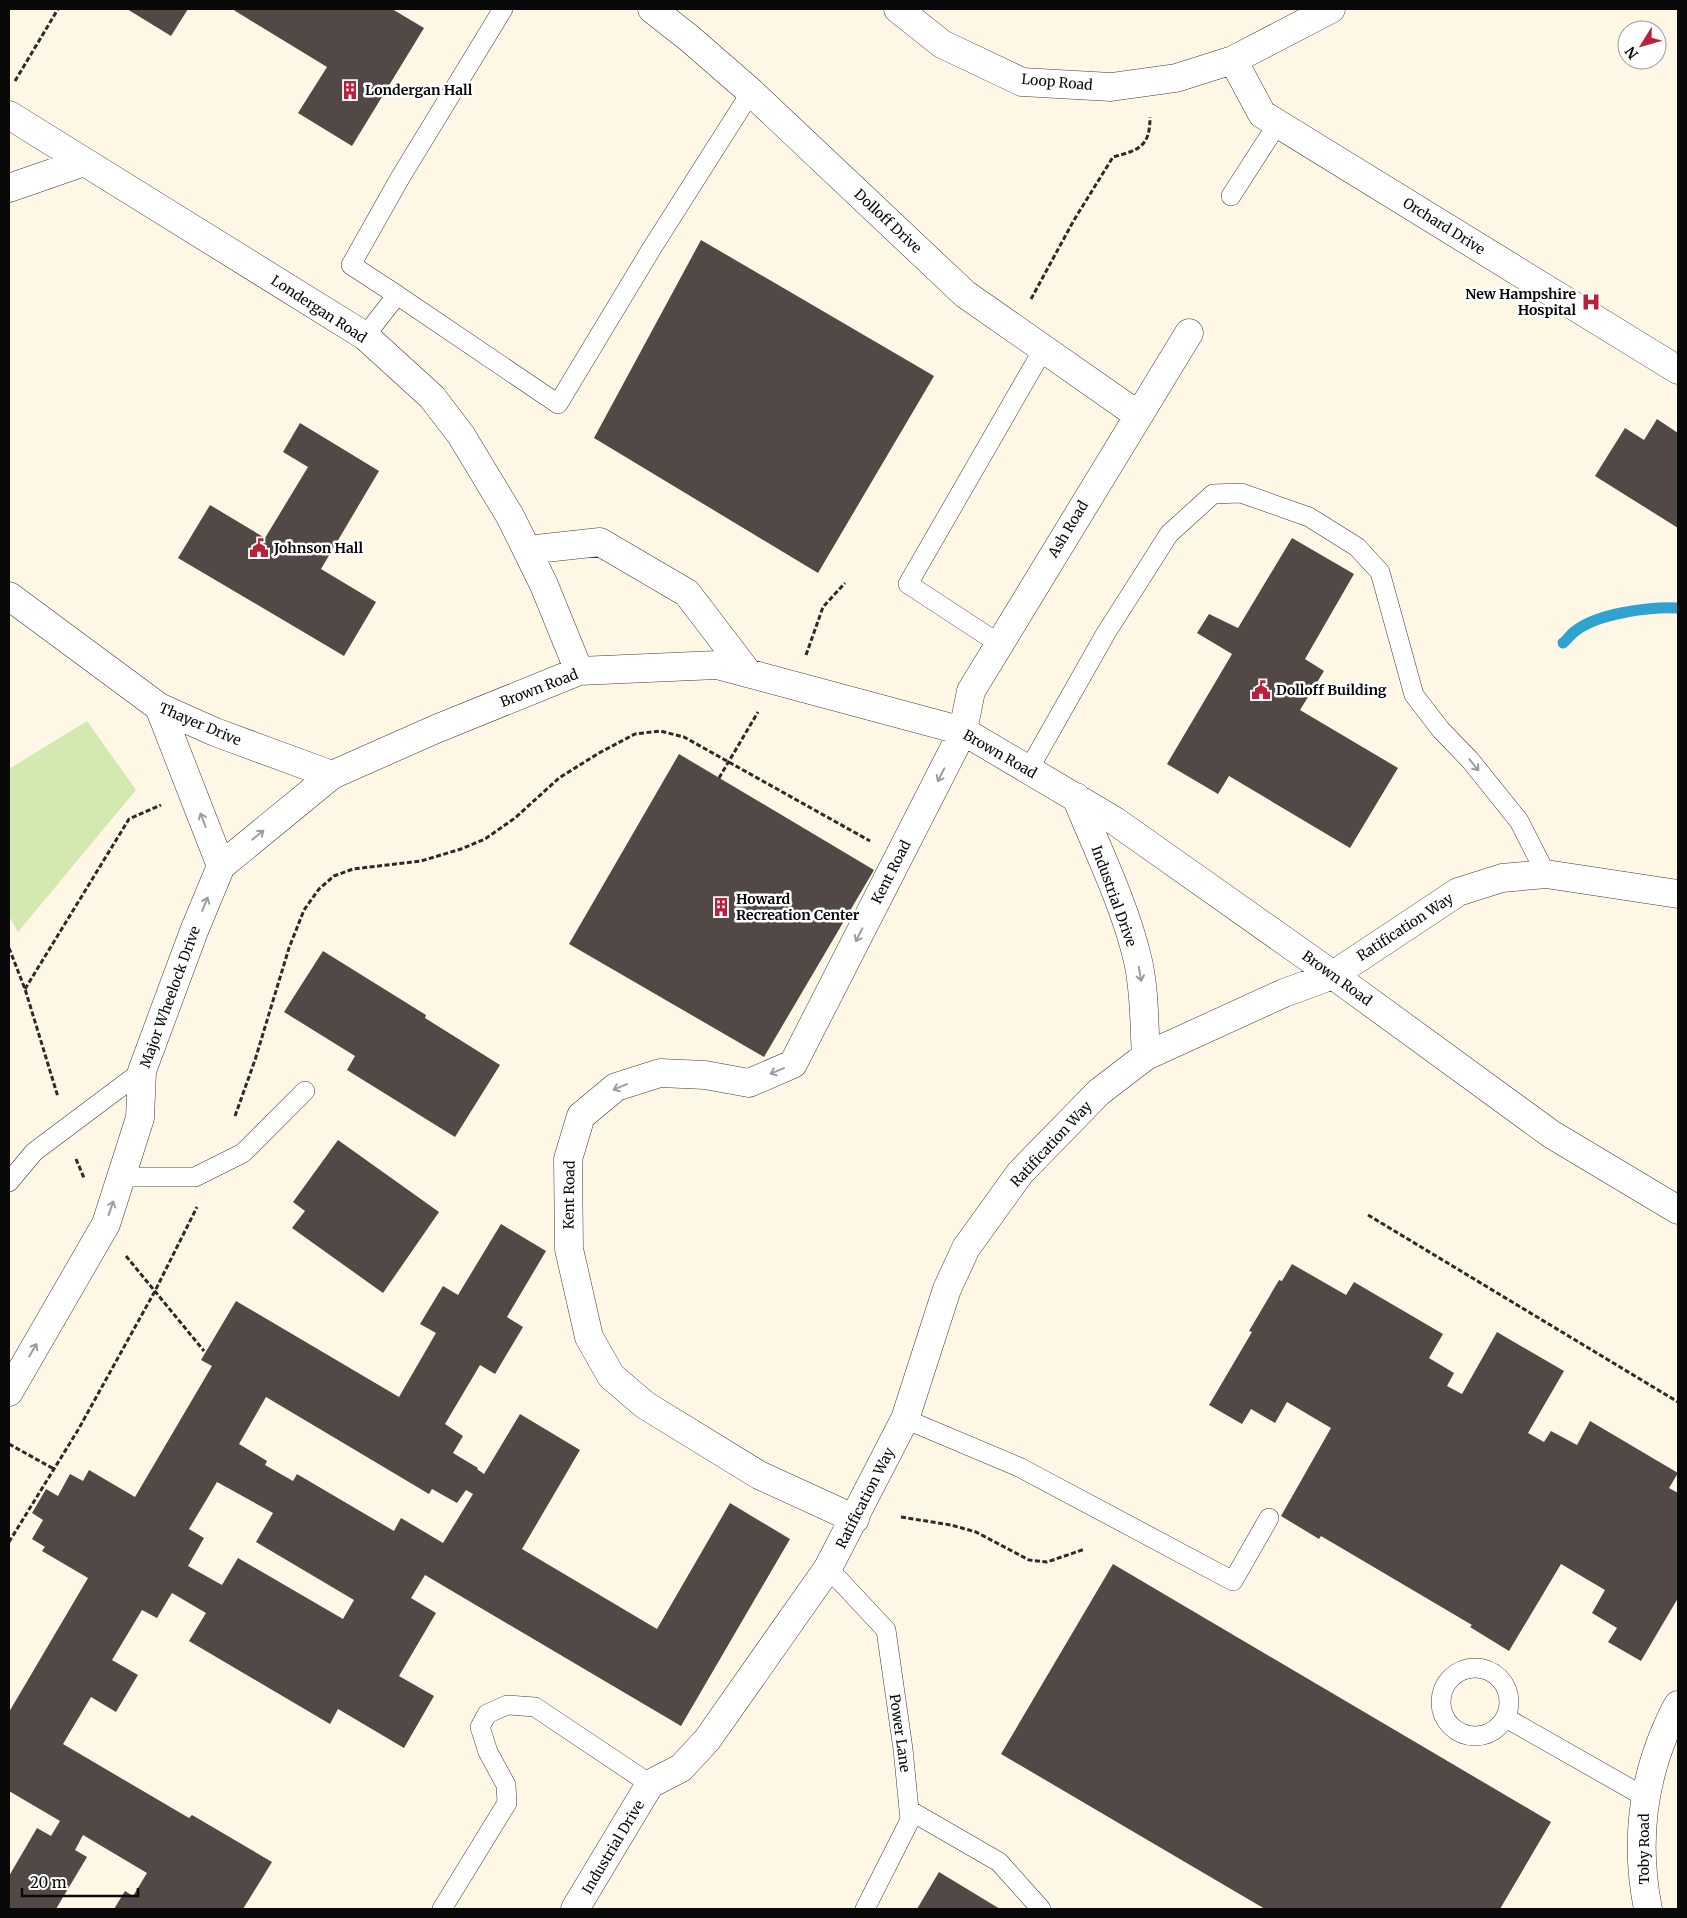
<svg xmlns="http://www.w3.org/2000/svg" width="1687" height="1918" viewBox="0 0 1687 1918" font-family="Merriweather,serif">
  <rect width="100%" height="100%" fill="#fff7e6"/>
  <path fill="#d4e9b0" d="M87 721 136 790 18 932 9 916V769Z"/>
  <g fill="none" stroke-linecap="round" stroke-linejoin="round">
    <path stroke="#2fa3d0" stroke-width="11" d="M1563 643C1567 640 1570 635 1574 632 1597 613 1649 607 1678 608"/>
  </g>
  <path fill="#524946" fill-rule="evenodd" d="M127 9H188L171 36Z
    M232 9H392L424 28 352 146 298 113 327 67Z
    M701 240 934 376 818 573 594 438Z
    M1657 419 1678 433V528L1595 476 1625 428 1644 440Z
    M300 423 379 471 321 569 376 602 344 656 178 558 210 505 265 538 308 467 283 452Z
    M1292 538 1354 574 1305 659 1324 671 1300 710 1398 768 1350 848 1229 776 1218 794 1167 764 1232 654 1197 633 1209 614 1238 628Z
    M679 754 874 870 764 1057 569 944Z
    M323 951 426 1015 425 1018 500 1065 455 1137 347 1070 355 1056 284 1012Z
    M338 1140 439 1212 383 1293 292 1228 305 1211 293 1202Z
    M501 1224 546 1251 507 1317 523 1327 495 1374 480 1365 445 1424 463 1436 453 1453 478 1468 477 1469 484 1474 520 1414 580 1450 522 1549 657 1629 730 1503 790 1539 681 1726 425 1575 411 1598 436 1613 399 1676 434 1696 404 1748 338 1709 330 1724 189 1641 206 1613 172 1593 157 1618 142 1610 112 1660 138 1675 116 1712 91 1697 63 1744 189 1818 192 1815 272 1862 243 1909H114L125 1891 133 1896 147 1873 83 1835 75 1850 87 1857 56 1909H9V1876L37 1828 51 1836 60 1821 9 1791V1712L88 1578 42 1551 45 1547 32 1539 43 1520 32 1513 46 1489 58 1496 70 1474 83 1481 89 1470 135 1497 212 1366 201 1360 236 1301 399 1397 436 1333 420 1324 443 1286 458 1295ZM266 1397 429 1494 432 1489 457 1503 466 1490 473 1494 443 1543 401 1518 394 1531 297 1474 293 1481 265 1465 267 1461 239 1444ZM217 1482 273 1513 256 1542 354 1600 343 1619 238 1558 222 1585 188 1566 204 1538 189 1529Z
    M1292 1264 1346 1295 1354 1282 1443 1334 1429 1358 1454 1373 1447 1386 1462 1394 1497 1332 1564 1371 1528 1433 1544 1442 1551 1431 1577 1445 1590 1421 1678 1473 1669 1488 1678 1493V1598L1641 1661 1608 1642 1617 1628 1592 1613 1605 1590 1561 1564 1509 1651 1470 1627 1472 1625 1321 1536 1319 1539 1281 1516 1331 1428 1287 1402 1275 1423 1251 1409 1242 1424 1209 1405 1252 1332 1249 1331 1279 1280 1282 1281Z
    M1113 1564 1551 1822 1500 1909H1265L1001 1754Z
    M939 1872 1000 1909H917Z"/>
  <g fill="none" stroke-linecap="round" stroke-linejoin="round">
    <g stroke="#3c3c3c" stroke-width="20">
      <path id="lane" d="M1231 196 1278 123
        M397 295 558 404 652 248 751 92
        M365 336 397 295 351 265 400 178 503 9
        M998 643 908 584 1044 348
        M1029 769 1106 633 1169 534 1213 494 1241 493 1309 517 1357 547 1380 572 1414 695 1441 730 1470 760 1519 821 1546 874
        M121 1177H195L243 1153 305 1091
        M9 1182 34 1152 142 1071
        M905 1419 1019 1467 1233 1581 1269 1518
        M828 1568 886 1630 903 1749 910 1820 865 1909
        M1441 1702a34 34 0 1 1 68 0a34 34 0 1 1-68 0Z
        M1506 1718 1645 1797
        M909 1810 999 1862 1041 1909
        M442 1909 507 1803 506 1785 488 1752 480 1727 487 1714 507 1705 535 1707 650 1784"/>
    </g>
    <g stroke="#3c3c3c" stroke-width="29">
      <path id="street" d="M652 9 689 38 751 92 965 294 1138 415
        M898 9 942 44 1022 82 1111 87 1176 78 1233 60 1331 9
        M1233 60 1262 114 1678 370
        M9 115 365 336 432 397 461 435 510 516 544 585 579 671
        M9 188 84 162
        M527 550 600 542 687 593 748 673
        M9 596 159 707 215 732 332 775
        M1076 797C1098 851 1125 905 1138 961 1145 992 1144 1025 1146 1056
        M221 866 332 775 436 729 579 671 717 665 963 731 1115 821 1333 975 1551 1134 1678 1210
        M9 1392 106 1224 140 1118 142 1071 194 931 221 866 159 707
        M855 1519 759 1475 645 1405 611 1376 589 1337 569 1249 568 1159 581 1116 616 1087 660 1073 705 1075 749 1083 793 1064 963 731 971 691 1189 333
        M575 1909 650 1784 681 1768 707 1740 828 1568 905 1419 947 1289 966 1248 1020 1173 1099 1092 1146 1056 1284 993 1333 975 1458 892 1502 878 1546 874 1678 894
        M1648 1909C1636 1849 1641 1789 1665 1732 1669 1723 1673 1713 1678 1705"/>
    </g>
    <path stroke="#2b2b2b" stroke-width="3" stroke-dasharray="5 2.5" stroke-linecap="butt" d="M15 81 58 9
      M1031 299 1074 220 1113 157C1139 150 1150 147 1150 117
      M806 655 823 607 845 583
      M719 778 758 712
      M9 948 25 989 58 1097
      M25 989 129 819 161 805
      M235 1116 255 1060 289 948 304 910 319 889 334 876 353 869 421 861 461 849 485 839 515 818 559 778 599 753 635 734 660 731 684 737 870 841
      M76 1159 84 1178
      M1368 1215 1678 1402
      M126 1256 204 1351
      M9 1444 54 1469
      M901 1517 951 1525 976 1532 1029 1560 1047 1562 1085 1549
      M9 1542 78 1430 155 1291 197 1207"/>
    <use href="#lane" stroke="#fff" stroke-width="19"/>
    <use href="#street" stroke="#fff" stroke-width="28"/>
  </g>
  <defs><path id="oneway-shaft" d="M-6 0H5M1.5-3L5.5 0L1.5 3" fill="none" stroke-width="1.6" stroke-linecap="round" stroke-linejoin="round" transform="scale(1.25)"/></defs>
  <g stroke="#9d9d9d">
    <use href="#oneway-shaft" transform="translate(1474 765) rotate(51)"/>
    <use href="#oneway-shaft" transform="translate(941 775) rotate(117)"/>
    <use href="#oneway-shaft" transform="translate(203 820) rotate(-111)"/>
    <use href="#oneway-shaft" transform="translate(258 835) rotate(-39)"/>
    <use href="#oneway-shaft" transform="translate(205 904) rotate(-68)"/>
    <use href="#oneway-shaft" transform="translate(859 935) rotate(117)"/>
    <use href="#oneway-shaft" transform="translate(1140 974) rotate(80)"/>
    <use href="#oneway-shaft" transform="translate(777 1071) rotate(157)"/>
    <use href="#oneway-shaft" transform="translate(620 1087) rotate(157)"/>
    <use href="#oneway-shaft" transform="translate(111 1208) rotate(-71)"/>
    <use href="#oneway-shaft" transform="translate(33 1350) rotate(-60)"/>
  </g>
  <defs>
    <g id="building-bare" transform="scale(1.5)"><path d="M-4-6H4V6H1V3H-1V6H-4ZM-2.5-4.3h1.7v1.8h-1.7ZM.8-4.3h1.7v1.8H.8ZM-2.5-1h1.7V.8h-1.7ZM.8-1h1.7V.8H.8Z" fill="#bb203a" stroke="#fff" stroke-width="2.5" paint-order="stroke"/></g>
    <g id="hospital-bare" transform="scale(1.5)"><path d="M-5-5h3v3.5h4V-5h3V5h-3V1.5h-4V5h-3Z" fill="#bb203a" stroke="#fff" stroke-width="2.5" paint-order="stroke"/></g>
    <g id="civic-bare" transform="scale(1.5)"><path d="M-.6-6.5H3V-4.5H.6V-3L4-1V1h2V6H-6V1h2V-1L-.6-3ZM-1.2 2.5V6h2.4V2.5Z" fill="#bb203a" stroke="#fff" stroke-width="2.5" paint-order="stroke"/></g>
  </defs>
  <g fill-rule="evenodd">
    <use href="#building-bare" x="350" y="90"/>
    <use href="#hospital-bare" x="1591" y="302"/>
    <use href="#civic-bare" x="259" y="548"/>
    <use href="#civic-bare" x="1261" y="690"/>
    <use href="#building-bare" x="721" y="907"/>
  </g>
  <g text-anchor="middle" stroke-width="5" stroke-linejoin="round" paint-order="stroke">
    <g font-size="14" fill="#090909" stroke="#fff">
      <text transform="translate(1057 82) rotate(5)" y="5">Loop Road</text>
      <text transform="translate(888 221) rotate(43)" y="5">Dolloff Drive</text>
      <text transform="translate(1444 226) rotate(32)" y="5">Orchard Drive</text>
      <text transform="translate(319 309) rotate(33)" y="5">Londergan Road</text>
      <text transform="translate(1068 529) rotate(-59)" y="5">Ash Road</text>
      <text transform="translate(539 688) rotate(-21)" y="5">Brown Road</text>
      <text transform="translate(200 724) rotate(23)" y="5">Thayer Drive</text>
      <text transform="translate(1000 754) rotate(30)" y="5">Brown Road</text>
      <text transform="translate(891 872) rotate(-63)" y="5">Kent Road</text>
      <text transform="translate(1114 896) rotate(70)" y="5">Industrial Drive</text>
      <text transform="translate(1405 927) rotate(-33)" y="5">Ratification Way</text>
      <text transform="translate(1337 978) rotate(36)" y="5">Brown Road</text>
      <text transform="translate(170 997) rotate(-70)" y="5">Major Wheelock Drive</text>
      <text transform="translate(1051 1144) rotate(-47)" y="5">Ratification Way</text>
      <text transform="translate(569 1195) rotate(-89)" y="5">Kent Road</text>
      <text transform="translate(865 1498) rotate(-63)" y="5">Ratification Way</text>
      <text transform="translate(900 1733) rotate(82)" y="5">Power Lane</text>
      <text transform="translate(613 1847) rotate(-59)" y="5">Industrial Drive</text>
      <text transform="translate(1644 1849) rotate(-90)" y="5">Toby Road</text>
    </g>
    <g font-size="14" font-weight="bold" fill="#090909" stroke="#fff" text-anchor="start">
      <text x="365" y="95">Londergan Hall</text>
      <text x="1576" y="299" text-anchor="end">New Hampshire<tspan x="1576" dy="16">Hospital</tspan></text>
      <text x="274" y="553">Johnson Hall</text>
      <text x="1276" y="695">Dolloff Building</text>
      <text x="736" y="904">Howard<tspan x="736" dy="16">Recreation Center</tspan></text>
    </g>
  </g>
  <rect width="1687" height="1918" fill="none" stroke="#090909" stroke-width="20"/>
  <g transform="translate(1642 45) rotate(233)"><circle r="24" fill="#ffffff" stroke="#9d9d9d"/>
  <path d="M0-4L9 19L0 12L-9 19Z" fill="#bb203a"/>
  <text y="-8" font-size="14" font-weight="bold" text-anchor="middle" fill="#090909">N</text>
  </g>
  <path d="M22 1888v8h116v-8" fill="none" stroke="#090909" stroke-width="2.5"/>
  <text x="30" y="1888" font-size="15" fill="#090909" stroke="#ffffff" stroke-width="4" paint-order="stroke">20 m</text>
</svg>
